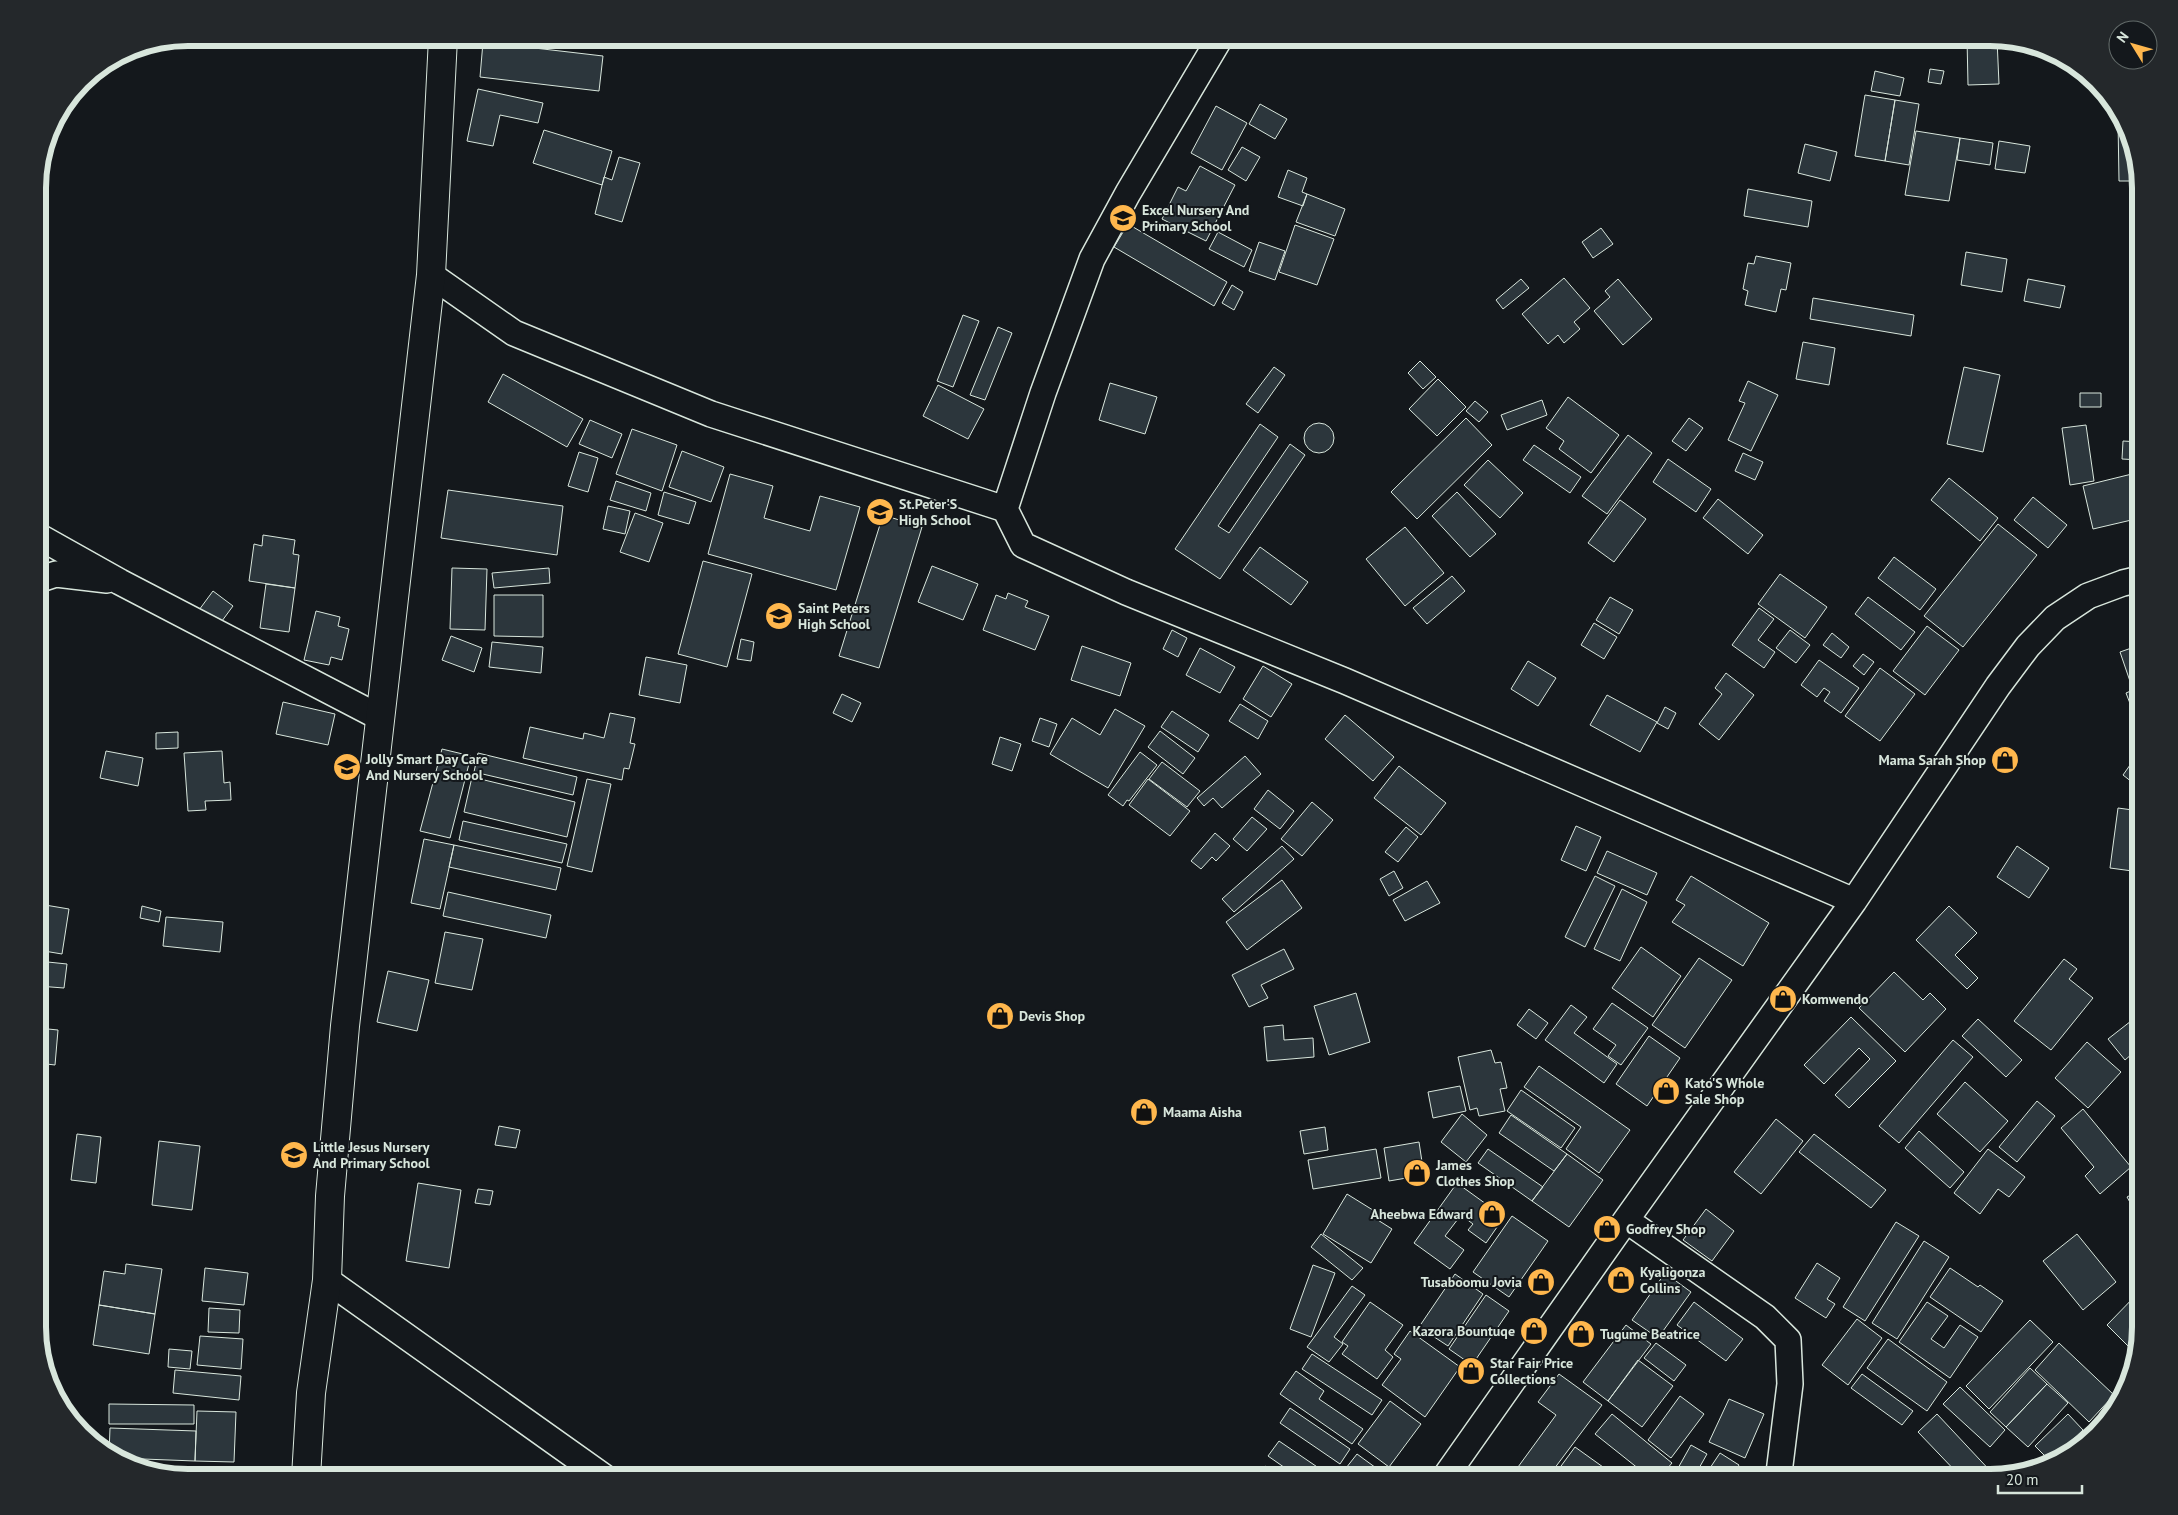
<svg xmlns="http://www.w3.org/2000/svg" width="2178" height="1515" viewBox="0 0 2178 1515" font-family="'PT Sans',sans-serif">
  <rect width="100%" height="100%" fill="#14181c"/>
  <path fill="#2c363c" stroke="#d8e6dc" d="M1967 38 1997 39 1999 84 1968 85Z
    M483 42 603 56 599 91 480 77Z
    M1930 69 1944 71 1941 84 1928 82Z
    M1875 71 1904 78 1900 96 1871 91Z
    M478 89 543 103 538 123 500 115 493 146 467 141Z
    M1865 95 1895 100 1885 161 1855 156Z
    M1895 100 1919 104 1909 165 1885 161Z
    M1260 104 1287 119 1275 139 1249 124Z
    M1216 106 1247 123 1222 170 1191 153Z
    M2118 121H2122L2137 181H2119Z
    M544 130 612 151 602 185 533 163Z
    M1916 131 1960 138 1949 201 1905 195Z
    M1960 138 1993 143 1990 165 1957 160Z
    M1999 141 2030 146 2025 173 1995 169Z
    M1805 144 1837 152 1830 181 1798 173Z
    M1242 147 1260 157 1246 181 1228 170Z
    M619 157 640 163 622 222 595 214 604 177 612 180Z
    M1200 166 1235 185 1206 241 1162 219 1178 187 1186 191Z
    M1288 170 1307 178 1302 192 1307 194 1303 206 1278 197Z
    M1748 189 1812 201 1808 227 1744 216Z
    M1307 194 1345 209 1335 236 1296 222Z
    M1128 224 1227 282 1214 306 1114 247Z
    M1295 225 1334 239 1317 285 1279 272Z
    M1601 228 1613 244 1593 258 1582 242Z
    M1218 232 1252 250 1244 267 1209 249Z
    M1259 242 1285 251 1275 280 1249 271Z
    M1966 252 2007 259 2002 292 1961 285Z
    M1756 256 1791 263 1786 290 1781 289 1776 312 1745 305 1748 291 1743 289 1748 263 1754 264Z
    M1564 278 1590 308 1574 322 1580 329 1564 343 1558 335 1548 344 1522 314Z
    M1521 279 1529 288 1503 309 1496 300Z
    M1618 279 1652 319 1623 345 1594 311 1610 297 1605 291Z
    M2028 279 2065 286 2060 308 2024 301Z
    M1232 285 1243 292 1234 310 1222 303Z
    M1813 298 1914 315 1911 336 1810 319Z
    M963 315 979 321 953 387 937 381Z
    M998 327 1012 333 985 400 970 395Z
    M1803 342 1835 348 1829 385 1796 379Z
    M1420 361 1436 377 1423 389 1408 373Z
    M1274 367 1285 375 1258 413 1246 404Z
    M1964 367 2000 375 1983 452 1947 444Z
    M503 374 583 419 567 447 488 402Z
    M1438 379 1466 407 1437 436 1409 409Z
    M1748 381 1778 395 1751 451 1728 440 1745 403 1739 401Z
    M1110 383 1157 397 1145 434 1099 420Z
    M938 385 984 409 968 439 923 416Z
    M2080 393H2101V407H2080Z
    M1568 397 1619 435 1591 473 1559 449 1564 441 1546 428Z
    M1542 400 1547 415 1507 430 1501 415Z
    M1475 401 1488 412 1479 422 1466 411Z
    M1466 418 1492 445 1417 519 1391 492Z
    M1689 418 1703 428 1686 451 1672 441Z
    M590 420 622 434 612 458 579 444Z
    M1304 438a15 15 0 1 1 30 0a15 15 0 1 1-30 0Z
    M1260 424 1278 437 1218 526 1229 533 1290 444 1305 455 1220 579 1175 549Z
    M2086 425 2094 481 2070 485 2062 428Z
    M632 429 677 445 662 491 616 474Z
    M1628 435 1652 453 1607 514 1582 496Z
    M2123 441 2140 442V460L2122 459Z
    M1534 445 1581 477 1570 493 1523 460Z
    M682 451 724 467 711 502 669 487Z
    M579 452 598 458 588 492 568 486Z
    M1743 453 1763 462 1755 480 1735 471Z
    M1668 459 1711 489 1696 512 1653 482Z
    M1488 460 1523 493 1500 518 1464 485Z
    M2140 472V518L2093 529 2083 486Z
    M730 474 773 486 764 518 810 531 820 496 860 507 836 590 708 554Z
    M1949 478 1998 518 1980 541 1931 500Z
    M616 481 651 493 646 511 610 500Z
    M448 490 563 506 557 555 441 538Z
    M664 492 696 502 689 524 658 515Z
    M1457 492 1496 534 1470 557 1432 516Z
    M2033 497 2067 525 2048 548 2014 520Z
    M1718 499 1763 535 1748 554 1703 518Z
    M1620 500 1646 519 1614 562 1588 543Z
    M608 506 630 511 625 534 603 529Z
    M635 513 663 523 649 562 620 552Z
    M883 515 922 527 879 668 839 656Z
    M1998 524 2037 555 1963 647 1924 616Z
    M1405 527 1444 573 1405 606 1366 559Z
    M263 535 295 540 293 554 299 555 295 588 249 581 254 544 262 546Z
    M1260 547 1308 582 1291 605 1243 570Z
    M1894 557 1936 589 1920 610 1878 578Z
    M703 561 752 574 727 667 678 654Z
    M932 566 978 584 963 620 918 602Z
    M452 568 487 569 485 630 450 629Z
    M549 568 550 583 494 588 492 573Z
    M1780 574 1827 607 1805 638 1758 604Z
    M1452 576 1465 591 1427 624 1413 608Z
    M266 584 295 588 289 632 260 628Z
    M213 591 233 606 219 625 199 610Z
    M1008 593 1028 601 1025 607 1049 616 1035 650 983 630 996 595 1006 599Z
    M494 595H543V637L494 636Z
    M1610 597 1633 610 1619 634 1596 620Z
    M1868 597 1915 632 1901 650 1855 614Z
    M1759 608 1774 619 1758 640 1775 652 1764 668 1732 645Z
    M316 611 340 617 338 626 349 629 342 660 331 657 329 665 304 660Z
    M1594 623 1617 637 1604 659 1581 645Z
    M1927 626 1959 650 1925 695 1893 671Z
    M1172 630 1187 638 1178 657 1163 649Z
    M1790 630 1810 645 1796 663 1776 648Z
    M1832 633 1849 647 1841 658 1823 645Z
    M451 636 482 648 474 672 442 660Z
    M741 639 754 642 751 661 737 659Z
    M492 642 543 647 541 673 489 667Z
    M2140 645V703L2131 706 2126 693 2133 690 2120 652Z
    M1082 646 1131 663 1120 696 1071 680Z
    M1200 648 1235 667 1220 693 1186 675Z
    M1863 654 1874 662 1864 675 1853 666Z
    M646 657 687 665 680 703 639 695Z
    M1819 660 1859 688 1841 713 1824 701 1830 692 1824 688 1817 697 1801 685Z
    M1528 661 1556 678 1538 706 1511 689Z
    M1263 666 1292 684 1271 717 1243 699Z
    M1880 668 1915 694 1880 741 1845 716Z
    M1726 673 1754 695 1719 740 1699 724 1722 694 1715 688Z
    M842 694 861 703 852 722 833 713Z
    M1607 695 1657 722 1640 752 1590 725Z
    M283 702 335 714 328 745 276 734Z
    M1240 704 1268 721 1258 739 1229 721Z
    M1665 707 1676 713 1668 729 1657 723Z
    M1115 709 1145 726 1108 788 1050 754 1072 718 1100 735Z
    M1172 711 1209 735 1198 752 1161 727Z
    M610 713 635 718 630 743 635 744 629 769 624 768 622 780 523 758 530 727 583 739 584 733 604 738Z
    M1345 715 1394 757 1373 781 1325 739Z
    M1040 718 1057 724 1049 747 1032 741Z
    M1160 731 1195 758 1183 774 1148 747Z
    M178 732V748L156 749V733Z
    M1000 737 1021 744 1012 771 992 764Z
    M442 749 471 756 450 838 420 831Z
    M106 751 143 758 138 786 100 778Z
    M222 751 224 783 230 782 231 800 205 801 206 810 188 811 184 753Z
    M2140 751V781L2137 786 2123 775Z
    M1140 752 1157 765 1129 801 1127 800 1123 806 1108 795Z
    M478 753 577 777 573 795 474 772Z
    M1245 756 1261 774 1222 808 1213 798 1204 806 1197 798Z
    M1162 762 1200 791 1187 807 1149 779Z
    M1399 766 1446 803 1421 835 1374 798Z
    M472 777 575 802 567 837 464 812Z
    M587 779 611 784 592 872 567 866Z
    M1148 779 1190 811 1170 836 1129 805Z
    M1268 790 1294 811 1280 829 1254 809Z
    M1312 802 1333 820 1302 856 1281 839Z
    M2118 808 2140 811 2136 842H2140V872L2110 868Z
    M1252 817 1267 829 1247 851 1233 839Z
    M463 821 567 844 562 863 459 840Z
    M1576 826 1601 837 1586 871 1561 860Z
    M1406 827 1418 837 1398 862 1385 852Z
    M1215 833 1230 846 1216 861 1212 857 1201 869 1191 861Z
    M424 839 454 845 440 909 411 903Z
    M454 845 561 868 556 890 449 867Z
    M1282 846 1294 859 1234 912 1222 899Z
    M2017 846 2049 868 2029 898 1997 877Z
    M1607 851 1657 873 1647 895 1597 873Z
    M1394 871 1403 888 1389 896 1380 879Z
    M1595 876 1615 886 1585 947 1565 937Z
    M1691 876 1769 923 1743 966 1672 922 1685 905 1676 900Z
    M1282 880 1302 908 1247 950 1226 922Z
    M1427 881 1440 903 1405 921 1393 900Z
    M1622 889 1647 902 1620 961 1594 949Z
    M448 892 551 915 546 938 443 916Z
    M39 904 69 909 62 954 38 950Z
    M142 906 161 911 159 922 140 918Z
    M1949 906 1977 933 1955 955 1978 978 1967 989 1916 940Z
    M166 917 223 922 220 952 163 946Z
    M445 932 483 939 472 990 435 983Z
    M1641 947 1681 976 1653 1017 1612 988Z
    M1284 949 1294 969 1261 985 1268 998 1249 1007 1232 975Z
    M1699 958 1732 980 1685 1048 1652 1025Z
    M2064 959 2077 969 2069 979 2093 998 2051 1050 2014 1021Z
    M38 961 67 964 64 988 38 986Z
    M388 971 429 980 417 1031 377 1022Z
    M1894 972 1923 1000 1930 993 1946 1009 1905 1052 1859 1008Z
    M1356 993 1370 1042 1329 1055 1314 1006Z
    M1612 1003 1648 1028 1621 1065 1608 1056 1616 1045 1593 1029Z
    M1571 1005 1587 1017 1574 1033 1617 1064 1604 1083 1545 1040Z
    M1529 1009 1548 1023 1536 1039 1517 1025Z
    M2140 1014V1047L2125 1060 2108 1039Z
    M1851 1017 1896 1061 1849 1108 1835 1095 1870 1059 1859 1048 1824 1084 1804 1065Z
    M1978 1019 2022 1060 2006 1077 1962 1036Z
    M1283 1025 1284 1040 1313 1038 1314 1057 1267 1061 1264 1027Z
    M38 1028 58 1030 55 1065 38 1063Z
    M1649 1036 1680 1058 1647 1106 1616 1084Z
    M1953 1040 1973 1057 1899 1143 1879 1126Z
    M2087 1042 2121 1072 2088 1108 2055 1078Z
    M1491 1050 1495 1063 1501 1062 1507 1088 1500 1089 1505 1111 1479 1116 1477 1108 1470 1110 1458 1057Z
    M1539 1066 1630 1130 1599 1173 1566 1149 1581 1127 1524 1087Z
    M1965 1082 2008 1121 1980 1152 1937 1114Z
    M1460 1086 1466 1111 1433 1118 1428 1092Z
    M1521 1090 1575 1128 1561 1148 1507 1111Z
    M2037 1101 2055 1116 2017 1162 1999 1147Z
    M2083 1109 2131 1167 2100 1194 2085 1176 2094 1167 2061 1128Z
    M1462 1114 1487 1135 1466 1162 1441 1142Z
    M1511 1115 1567 1154 1554 1171 1499 1133Z
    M1776 1119 1803 1141 1761 1194 1734 1172Z
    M499 1126 520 1130 516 1148 495 1145Z
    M1325 1127 1328 1150 1304 1154 1300 1131Z
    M1919 1131 1964 1172 1950 1188 1905 1148Z
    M77 1134 101 1137 96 1183 71 1180Z
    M1814 1134 1886 1190 1871 1208 1799 1152Z
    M159 1141 200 1146 192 1210 152 1205Z
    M1419 1142 1424 1175 1389 1181 1384 1148Z
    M1376 1149 1381 1178 1313 1189 1308 1160Z
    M1488 1149 1543 1187 1532 1201 1478 1163Z
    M1988 1149 2025 1177 2009 1197 1998 1189 1980 1214 1954 1193Z
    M1567 1154 1603 1180 1569 1227 1532 1201Z
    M418 1183 461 1190 449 1268 406 1261Z
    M1457 1183 1504 1217 1486 1243 1468 1230 1473 1224 1461 1215 1445 1236 1464 1250 1450 1269 1414 1243Z
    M478 1189 493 1191 490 1205 475 1203Z
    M2140 1190V1208L2135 1211 2127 1197Z
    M1347 1194 1376 1212 1373 1217 1392 1229 1371 1263 1323 1234Z
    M1706 1209 1734 1231 1712 1261 1683 1240Z
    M1512 1216 1548 1241 1509 1297 1473 1272Z
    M1896 1222 1919 1236 1865 1321 1843 1307Z
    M1321 1234 1363 1268 1352 1280 1311 1247Z
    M2077 1234 2116 1282 2083 1310 2043 1261Z
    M1924 1241 1949 1257 1897 1339 1872 1323Z
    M1817 1263 1840 1278 1827 1299 1835 1304 1826 1318 1795 1298Z
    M126 1264 162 1269 155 1314 99 1305 104 1271 125 1274Z
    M1313 1265 1335 1273 1311 1337 1290 1329Z
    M205 1268 248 1273 244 1305 202 1301Z
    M1950 1268 1978 1287 1980 1285 2003 1301 1981 1332 1930 1297Z
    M1665 1273 1691 1292 1658 1338 1632 1320Z
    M1455 1274 1483 1294 1448 1346 1419 1327Z
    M1352 1286 1365 1295 1334 1337 1343 1344 1329 1362 1307 1347Z
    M2140 1291 2138 1340 2130 1348 2107 1325Z
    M1486 1295 1509 1311 1472 1365 1449 1349Z
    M38 1302 47 1306 38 1330Z
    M1370 1302 1403 1325 1385 1350 1393 1357 1377 1379 1342 1354 1348 1346 1342 1342Z
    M1694 1302 1743 1339 1726 1361 1677 1325Z
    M1927 1302 1948 1316 1931 1339 1944 1348 1960 1325 1978 1337 1950 1378 1899 1342Z
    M99 1305 155 1314 149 1354 93 1345Z
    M209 1308 240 1310 239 1333 208 1332Z
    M1857 1319 1882 1338 1848 1385 1822 1365Z
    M2030 1320 2053 1342 1989 1409 1966 1386Z
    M1626 1325 1651 1344 1608 1401 1583 1382Z
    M1410 1331 1460 1367 1425 1417 1382 1385 1401 1359 1394 1354Z
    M200 1336 243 1339 241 1369 197 1365Z
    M1888 1339 1947 1382 1927 1411 1867 1368Z
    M1656 1343 1686 1365 1674 1381 1644 1358Z
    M2059 1343 2114 1395 2089 1422 2035 1370Z
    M169 1349 192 1351 190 1369 168 1367Z
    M1312 1354 1382 1400 1372 1415 1302 1369Z
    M1638 1360 1673 1386 1642 1427 1608 1401Z
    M2030 1368 2047 1384 2006 1427 1990 1412Z
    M175 1370 241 1376 239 1400 173 1393Z
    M1296 1371 1324 1391 1319 1399 1363 1429 1352 1444 1280 1394Z
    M1559 1374 1602 1405 1548 1477H1533L1518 1467 1556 1415 1538 1402Z
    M1862 1374 1913 1411 1902 1425 1851 1388Z
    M2047 1384 2068 1403 2028 1447 2006 1427Z
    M1960 1387 2005 1430 1990 1447 1943 1404Z
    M1680 1396 1704 1414 1671 1458 1648 1440Z
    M1729 1399 1764 1414 1745 1458 1709 1442Z
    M1390 1401 1421 1424 1389 1467 1358 1444Z
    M109 1404 194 1405V1424H109Z
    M1290 1408 1350 1449 1340 1464 1280 1423Z
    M197 1411 236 1412 234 1462 195 1461Z
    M2110 1411 2112 1413 2065 1457 2058 1459Z
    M1612 1414 1672 1463 1660 1477H1649L1595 1434Z
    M1937 1414 1995 1476 1961 1477 1918 1432Z
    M2068 1414 2083 1430 2050 1461 2035 1446Z
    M110 1428 196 1431 195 1461 117 1458 109 1454Z
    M1279 1441 1332 1477H1298L1268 1456Z
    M1691 1445 1707 1454 1694 1477H1673Z
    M1575 1447 1617 1477H1553Z
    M1720 1453 1739 1465 1732 1477H1725L1710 1468Z
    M1357 1454 1387 1476 1386 1477H1339Z
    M130 1464 194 1470 193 1477 140 1470Z
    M1265 1466 1281 1477H1257Z
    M194 1470 233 1473V1477H193Z"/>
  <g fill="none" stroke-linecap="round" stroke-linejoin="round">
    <g stroke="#d8e6dc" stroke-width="28">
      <path id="street" d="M431 275 514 333 711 414 1005 509 1023 545 1126 592 1345 681 1854 901
        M1005 509 1043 393 1092 259 1128 193 1220 38
        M38 536 120 582 379 717
        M38 580 56 574 107 580
        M1626 1220 1765 1317 1788 1340 1790 1384 1779 1473 1780 1477
        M327 1280 604 1477
        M1445 1477 1626 1220 1854 901 1998 686 2028 646 2055 618 2088 596 2123 583 2140 579"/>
    </g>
    <g stroke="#d8e6dc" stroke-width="30">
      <path id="secondary" d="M306 1477 311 1393 327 1280 330 1196 345 1026 431 275 443 38"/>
    </g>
    <use href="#street" stroke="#14181c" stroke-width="25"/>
    <use href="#secondary" stroke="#14181c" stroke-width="28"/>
  </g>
  <defs>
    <g id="school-disc" transform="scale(1.4375)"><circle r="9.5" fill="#ffb74d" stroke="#14181c"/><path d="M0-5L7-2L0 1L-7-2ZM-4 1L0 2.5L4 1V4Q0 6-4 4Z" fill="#111"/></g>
    <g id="shop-disc" transform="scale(1.4375)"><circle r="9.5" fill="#ffb74d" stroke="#14181c"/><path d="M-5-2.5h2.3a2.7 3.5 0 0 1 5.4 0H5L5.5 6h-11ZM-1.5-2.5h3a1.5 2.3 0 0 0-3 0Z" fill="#111"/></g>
  </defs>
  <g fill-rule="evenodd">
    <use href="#school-disc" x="1123" y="218"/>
    <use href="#school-disc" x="880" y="512"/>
    <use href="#school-disc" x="779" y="616"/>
    <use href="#shop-disc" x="2005" y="760"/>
    <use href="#school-disc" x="347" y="767"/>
    <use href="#shop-disc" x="1783" y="999"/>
    <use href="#shop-disc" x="1000" y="1016"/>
    <use href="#shop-disc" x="1666" y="1091"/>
    <use href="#shop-disc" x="1144" y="1112"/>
    <use href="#school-disc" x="294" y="1155"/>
    <use href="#shop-disc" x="1417" y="1173"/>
    <use href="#shop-disc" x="1492" y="1214"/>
    <use href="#shop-disc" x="1607" y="1229"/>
    <use href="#shop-disc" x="1621" y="1280"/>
    <use href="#shop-disc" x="1541" y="1282"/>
    <use href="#shop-disc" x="1534" y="1331"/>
    <use href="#shop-disc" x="1581" y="1334"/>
    <use href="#shop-disc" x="1471" y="1371"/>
  </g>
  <g text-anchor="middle" stroke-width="4" stroke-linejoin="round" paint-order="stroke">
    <g font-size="14" font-weight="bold" fill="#d8e6dc" stroke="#14181c" text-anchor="start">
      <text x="1142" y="215">Excel Nursery And<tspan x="1142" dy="16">Primary School</tspan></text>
      <text x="899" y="509">St.Peter'S<tspan x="899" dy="16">High School</tspan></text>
      <text x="798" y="613">Saint Peters<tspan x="798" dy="16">High School</tspan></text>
      <text x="366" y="764">Jolly Smart Day Care<tspan x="366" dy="16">And Nursery School</tspan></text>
      <text x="1986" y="765" text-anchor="end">Mama Sarah Shop</text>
      <text x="1802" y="1004">Komwendo</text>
      <text x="1019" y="1021">Devis Shop</text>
      <text x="1685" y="1088">Kato'S Whole<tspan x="1685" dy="16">Sale Shop</tspan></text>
      <text x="1163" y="1117">Maama Aisha</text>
      <text x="313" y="1152">Little Jesus Nursery<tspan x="313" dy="16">And Primary School</tspan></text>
      <text x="1436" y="1170">James<tspan x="1436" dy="16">Clothes Shop</tspan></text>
      <text x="1473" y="1219" text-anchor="end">Aheebwa Edward</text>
      <text x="1626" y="1234">Godfrey Shop</text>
      <text x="1640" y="1277">Kyaligonza<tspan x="1640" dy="16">Collins</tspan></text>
      <text x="1522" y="1287" text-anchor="end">Tusaboomu Jovia</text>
      <text x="1515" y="1336" text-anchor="end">Kazora Bountuqe</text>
      <text x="1600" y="1339">Tugume Beatrice</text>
      <text x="1490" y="1368">Star Fair Price<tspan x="1490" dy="16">Collections</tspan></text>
    </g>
  </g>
  <path d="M0 0H2178V1515H0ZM188 46H1990A142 142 0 0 1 2132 188V1327A142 142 0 0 1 1990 1469H188A142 142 0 0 1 46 1327V188A142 142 0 0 1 188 46Z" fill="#24282b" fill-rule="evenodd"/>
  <path fill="none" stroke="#d8e6dc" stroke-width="6" d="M188 46H1990A142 142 0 0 1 2132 188V1327A142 142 0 0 1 1990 1469H188A142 142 0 0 1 46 1327V188A142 142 0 0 1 188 46Z"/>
  <g transform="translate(2133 45) rotate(307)"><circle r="24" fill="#14181c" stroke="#626a69"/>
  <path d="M0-4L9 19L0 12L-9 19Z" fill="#ffb74d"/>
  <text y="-8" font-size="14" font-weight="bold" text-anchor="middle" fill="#d8e6dc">N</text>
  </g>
  <path d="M1998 1485v8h84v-8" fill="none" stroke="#d8e6dc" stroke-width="2.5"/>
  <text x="2006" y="1485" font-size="15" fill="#d8e6dc" stroke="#14181c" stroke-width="4" paint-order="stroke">20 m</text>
</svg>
